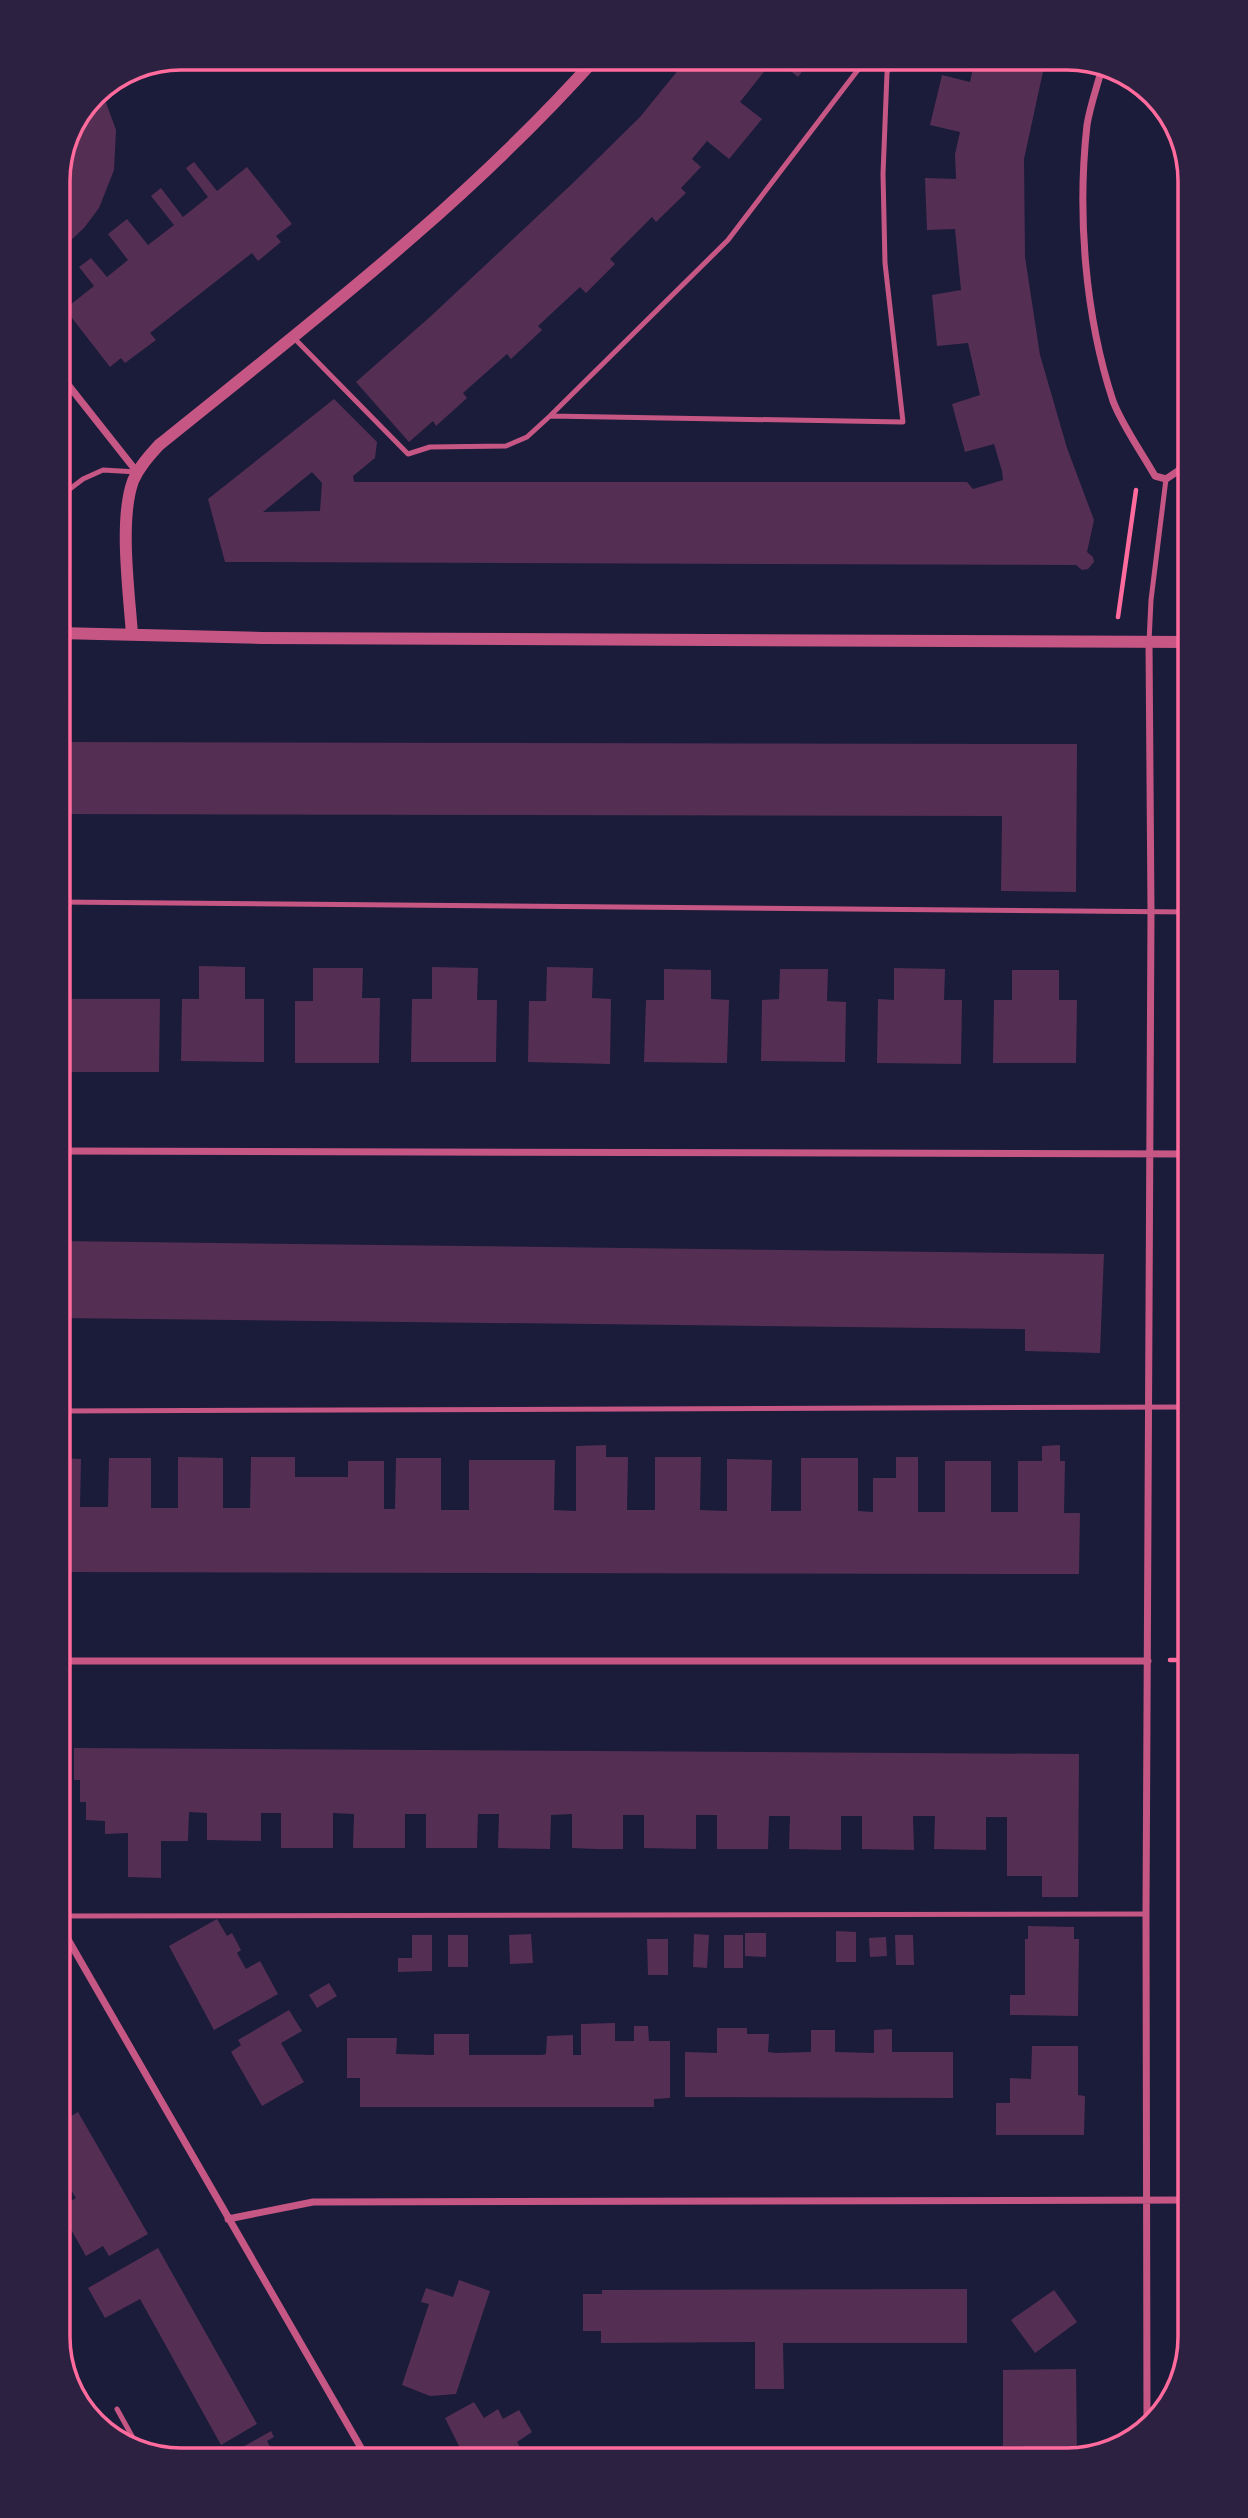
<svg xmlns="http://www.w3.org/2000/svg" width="1248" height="2518" viewBox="0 0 1248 2518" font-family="Inter,sans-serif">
  <rect width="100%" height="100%" fill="#1b1b3a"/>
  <path fill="#542f53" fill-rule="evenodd" d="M688 58H812L798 77 775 58 740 102 762 119 729 159 707 141 692 159 701 167 681 188 686 193 656 222 652 217 610 259 615 264 586 293 580 287 538 326 542 330 511 359 507 354 463 393 467 398 436 426 433 421 409 442 356 382 431 316 574 182 640 117Z
    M975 58H1046L1024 159 1025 257 1040 355 1067 448 1094 520 1087 552 1093 557 1094 562 1088 569 1082 570 1076 565 225 562 208 499 334 399 377 442 375 458 353 476 354 482H967L973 489 1003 480 1002 471 994 444 965 452 952 404 980 395 968 343 937 346 932 295 961 290 955 229 927 230 925 178 956 179 955 154 960 132 930 125 942 75 970 82ZM312 472 322 483 320 511 263 512Z
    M101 89 116 130 114 170 99 208 84 228 58 252V173L94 94Z
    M194 162 217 191 247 167 292 224 276 236 281 242 258 261 252 253 150 333 156 340 125 363 121 358 110 367 65 309 94 286 79 267 91 258 107 277 128 260 108 234 127 219 148 245 174 225 151 196 161 188 183 217 208 197 186 168Z
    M58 742 1077 744 1076 892 1001 891 1002 816 58 814Z
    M199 966 245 967V999H264V1062L181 1061 182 999H199Z
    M432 967 478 968 477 1000H497L496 1062H411L412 999H432Z
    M547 967 593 968 592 998 611 999 610 1064 528 1062 529 1001H546Z
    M313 968H363L362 998H380L379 1063H295V1001H313Z
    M894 968 945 969 944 1000H962L961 1064 877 1063 878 999 894 1000Z
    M664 969 711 970V999L729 1000 727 1063 644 1062 646 1000H664Z
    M780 969H828L827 1001 846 1002 845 1062 761 1061 762 1000 779 999Z
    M1012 970H1059V1000H1077L1076 1063H993L994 1000H1012Z
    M58 999H160L159 1072H58Z
    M58 1241 1104 1254 1100 1353 1025 1351V1329L58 1318Z
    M606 1445V1457H628L627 1510H655V1457H701L700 1510 727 1511V1459L772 1460 771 1511H801V1458H858V1511L873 1512V1478H896V1457H918V1512H945V1461H991V1512H1018V1461H1042V1446L1060 1445V1461H1065L1064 1513H1080L1079 1574 58 1572V1458L81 1459 80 1507H108L109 1458H151V1508H178V1457L223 1458V1508H250L251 1457H295V1477H348V1461H384V1509H395L396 1458H441V1510H469V1460H555L554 1510 576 1511V1446Z
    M74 1748 1079 1754 1078 1897H1042V1876H1007V1817H986V1850L934 1849 935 1816H913L914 1850 862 1849V1816H841V1850L789 1849 790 1816H769L768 1849H717V1815H696V1849L644 1848V1815H623V1849H597L572 1848V1814L551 1815 550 1849 498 1848 499 1814H478L477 1848H426V1814H405V1848H353L354 1814 333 1813V1848H281V1813H261V1841L207 1840V1813L189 1812 188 1841H161V1878L128 1877V1833L105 1834V1821L86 1820V1802H80V1780H74Z
    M217 1919 227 1936 232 1933 241 1950 237 1953 246 1969 260 1961 278 1994 214 2030 169 1946Z
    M1028 1926 1074 1927V1939H1079L1078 2016 1010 2015V1995H1025V1939H1028Z
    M836 1931 856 1932V1962H836Z
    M745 1933H766V1957L745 1956Z
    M531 1934 533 1963 510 1964 509 1935Z
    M694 1934 709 1935 707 1968 693 1967Z
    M412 1935H432V1971L398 1972V1958H412Z
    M448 1935H468V1967H448Z
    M724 1935H743V1968H724Z
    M895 1935H913L914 1965H896Z
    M886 1937 887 1956 870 1957 869 1938Z
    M647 1939H668V1975H648Z
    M329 1983 337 1996 317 2008 309 1995Z
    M289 2010 302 2031 281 2043 304 2082 262 2106 231 2052 241 2045 238 2040Z
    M615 2023V2041H634V2026H648L649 2041H670V2098L654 2099V2107H360V2078H347V2038H397L396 2054 434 2055V2034H469V2055H542L546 2054 547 2036 573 2035V2055H581V2024Z
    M717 2028H747V2034H769L768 2052 776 2053 811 2052V2030H835V2052L874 2053V2030L892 2029V2052H953V2098L685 2097V2052L717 2053Z
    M1032 2046H1078V2095L1085 2096 1084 2135H996V2103H1010V2078L1031 2079Z
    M78 2112 148 2234 109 2256 103 2246 86 2256 59 2208 76 2198 69 2187 58 2194V2124Z
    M158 2248 257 2424 221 2445 140 2299 105 2318 88 2288Z
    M459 2280 490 2291 456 2394 430 2396 402 2385 429 2304 421 2302 426 2288 453 2297Z
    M967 2289V2343H783L784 2389H755V2342L601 2343V2331H583V2294H602V2290Z
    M1054 2290 1077 2322 1035 2353 1011 2320Z
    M1076 2369 1077 2458 1023 2460V2446H1003V2370Z
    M474 2402 484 2418 498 2409 503 2419 519 2410 532 2432 517 2442 528 2460H466L445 2418Z
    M271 2431 274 2437 267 2441 277 2460H220Z"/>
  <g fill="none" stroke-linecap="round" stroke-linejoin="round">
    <path stroke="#ff6b9d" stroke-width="4.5" d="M1118 617 1136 490
      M58 668 63 658
      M1170 1660H1190"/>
    <path stroke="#c65784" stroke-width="5" d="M293 337 408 454 430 447 506 446 527 437 550 416 903 422 885 263 883 174 887 73 892 58
      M550 416 728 240 867 58
      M58 498 83 479 103 470 137 472
      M1149 642 1151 600 1166 479
      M58 902 1190 912
      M58 1411 1190 1407
      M58 1916 1146 1914
      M117 2409 138 2447"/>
    <path stroke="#c65784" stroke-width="7" d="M1102 68C1097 87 1090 106 1087 125 1077 214 1085 316 1113 401 1122 425 1142 453 1155 476L1166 479 1178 471 1190 452
      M58 372 137 472
      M58 1151 1190 1154
      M58 1661H1148
      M58 1922 368 2460
      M228 2219 313 2202 1190 2200
      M1147 2424 1146 1914 1151 912 1149 642"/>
    <path stroke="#c65784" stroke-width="12" d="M58 633 262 638 1190 642
      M132 634C129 592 119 519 133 481 139 467 149 456 159 445 310 323 466 204 596 58"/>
  </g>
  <path d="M0 0H1248V2518H0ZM181 70H1067A111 111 0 0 1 1178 181V2337A111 111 0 0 1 1067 2448H181A111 111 0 0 1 70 2337V181A111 111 0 0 1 181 70Z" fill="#2d2142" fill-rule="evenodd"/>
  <path fill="none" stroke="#ff6b9d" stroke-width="3.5" d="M181 70H1067A111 111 0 0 1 1178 181V2337A111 111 0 0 1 1067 2448H181A111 111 0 0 1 70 2337V181A111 111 0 0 1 181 70Z"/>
</svg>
